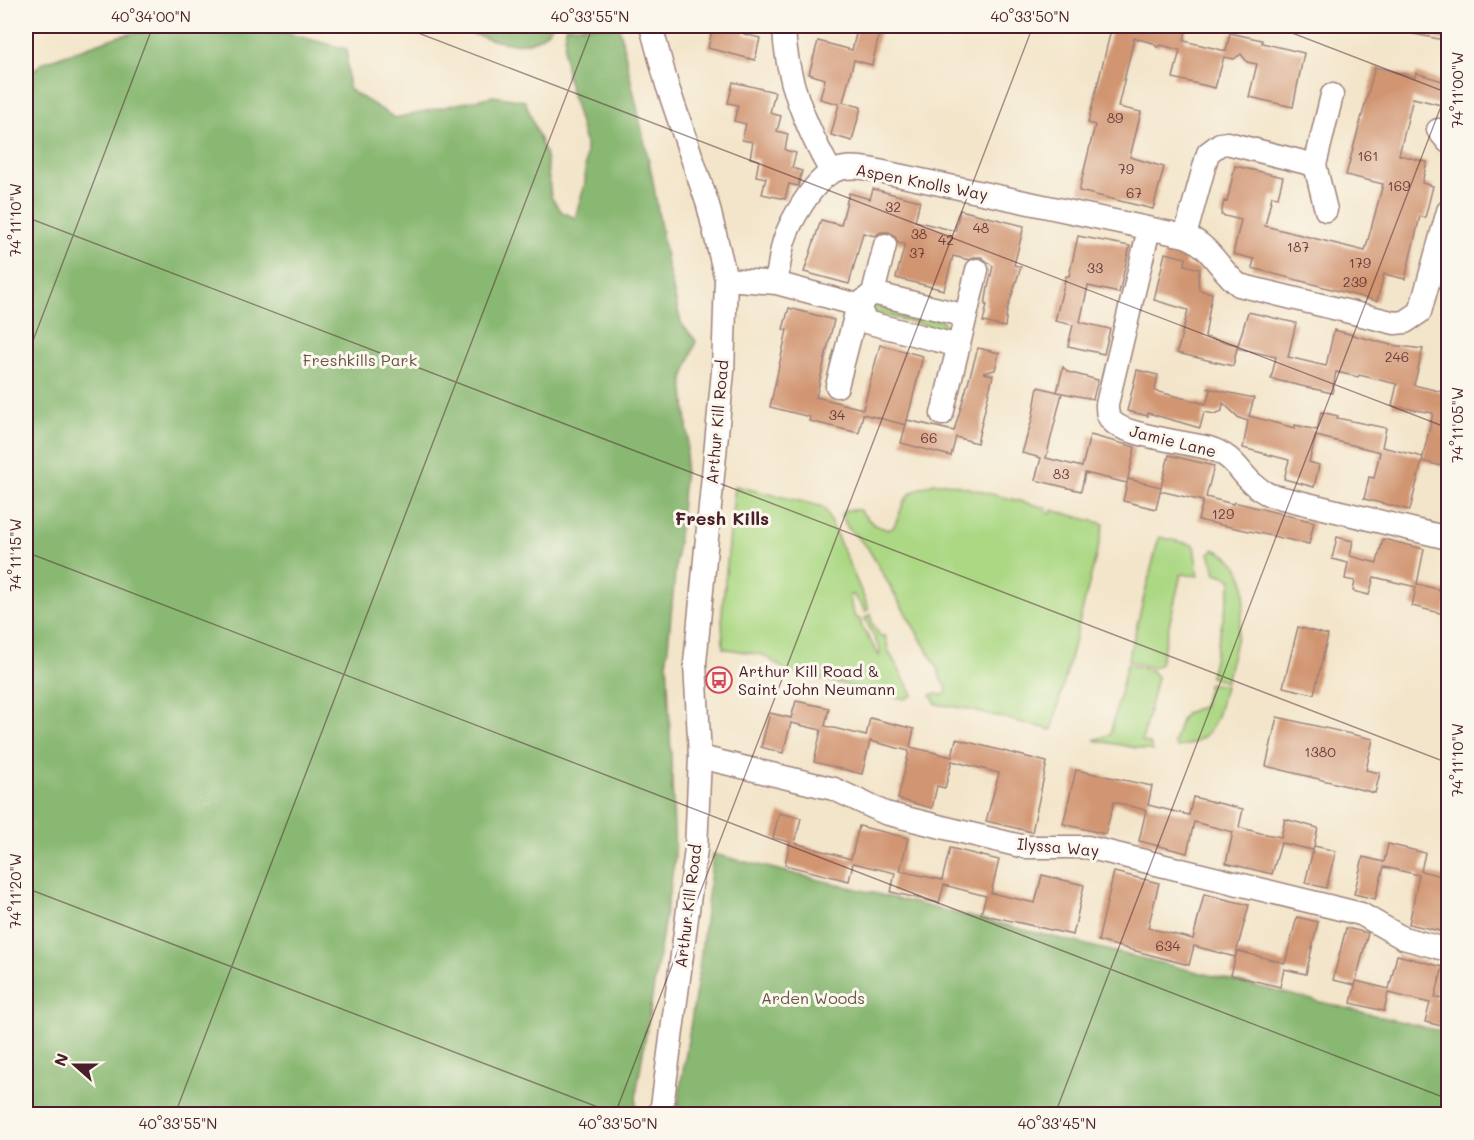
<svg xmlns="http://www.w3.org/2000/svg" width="1474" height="1140" viewBox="0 0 1474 1140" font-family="Mali,sans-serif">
  <rect width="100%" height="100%" fill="#fbf7ec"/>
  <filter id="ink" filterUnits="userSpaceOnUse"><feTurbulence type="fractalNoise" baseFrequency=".0167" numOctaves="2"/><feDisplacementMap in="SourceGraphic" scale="12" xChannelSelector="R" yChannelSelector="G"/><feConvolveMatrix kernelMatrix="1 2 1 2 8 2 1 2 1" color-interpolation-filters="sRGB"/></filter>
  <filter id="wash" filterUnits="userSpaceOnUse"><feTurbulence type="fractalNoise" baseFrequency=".008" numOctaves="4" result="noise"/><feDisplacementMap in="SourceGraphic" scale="24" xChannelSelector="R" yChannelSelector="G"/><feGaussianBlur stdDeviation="1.35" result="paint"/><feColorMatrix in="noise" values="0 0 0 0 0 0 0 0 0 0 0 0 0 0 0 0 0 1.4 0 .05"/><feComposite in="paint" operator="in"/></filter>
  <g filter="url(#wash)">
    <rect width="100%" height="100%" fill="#f3e5ca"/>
    <path fill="#acd884" stroke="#7b7c58" stroke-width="1.5" d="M874 306 942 321 946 326 941 329 876 313 872 310Z
      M934 483H946L960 486 1047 508 1046 512 1051 513 1052 510 1104 524 1052 730 968 709 936 704 931 695 934 694 945 695 947 692 946 685 941 681 938 669 868 548 848 528 841 515 846 510H859L874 525 888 530 893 528C908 500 897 495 934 483Z
      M735 486 820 506 825 509 868 607V610L864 612 862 605 853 595H850L851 606 855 617 861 620V625L879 656 880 650 865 618 871 614 872 623 880 636H885L889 652 913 695 905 699 787 671 763 655 723 648 722 612Z
      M1159 537 1194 545 1198 576 1181 574 1160 664 1153 668 1128 661Z
      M1214 549C1254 566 1246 598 1238 632 1234 649 1230 666 1226 682L1210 677 1232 579 1216 573 1209 553Z
      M1127 664 1152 671 1157 677 1142 741 1150 744 1153 751 1094 740 1110 735Z
      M1209 683 1225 686C1217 717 1215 742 1177 747L1174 744 1175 740C1181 719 1180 712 1203 707Z"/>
    <path fill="#89b872" stroke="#6a6c4e" stroke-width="1.5" d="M170 26H260L347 49 348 89 395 118 493 96 525 101 546 156 551 197 562 212 575 218 585 183 586 146 568 80 564 53 566 26H619L652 176 667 264 681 323 696 341 683 379 688 437 667 657 675 857 637 1089 635 1114H26V78L42 63 119 36Z
      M450 26H552C528 60 482 36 450 26Z
      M713 854 1448 1033V1114H676L698 978Z"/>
    <g id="blocks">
      <path fill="#d19572" d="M713 26H746L744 34 760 38 755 60 708 48Z
        M858 26H881L872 65 854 60 843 102 861 107 852 141 831 135 839 104 820 99 825 79 809 74 818 41 852 50Z
        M1112 26 1134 30 1135 26H1187L1184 41 1226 51 1230 33 1262 40V43L1304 53 1293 107 1249 97 1257 64 1247 62 1241 54 1234 59 1224 57 1215 88 1173 78 1180 50 1161 45 1157 47 1153 43 1134 38 1118 107 1141 112 1130 157 1164 167 1153 209 1079 191 1095 125 1088 123Z
        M1404 26H1449V41L1404 32Z
        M1375 67 1415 77 1416 73 1449 83V107L1413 98 1399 155 1427 162 1422 183 1433 186 1425 218 1420 216 1405 279 1384 274 1377 301 1252 268 1254 259 1233 254 1241 220 1221 215 1224 201 1227 202 1235 166 1283 177 1278 197 1272 196 1265 226 1365 251 1383 184 1346 175Z
        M733 82 775 92 770 113 781 116 777 131 788 134 785 150 796 153 792 168 802 171 798 186 789 184 785 199 762 194 766 178 756 176 759 160 750 158 753 142 742 140 746 124 734 121 738 105 728 103Z
        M873 189 920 201 915 221 955 231 960 210 1024 226 1014 265 1021 267 1007 310 1005 327 983 322 987 305H985L988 288 993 266 981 257H974L969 260 953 256 944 290 896 278 905 244 898 243 895 236 889 232H881L875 236 863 233 849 284 804 272 821 220 841 225 849 193 870 199Z
        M1078 236 1130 246 1119 293 1088 286 1080 322 1110 329 1104 354 1068 346 1073 325 1055 321 1066 276H1069Z
        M1165 253 1186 258 1185 265 1200 269 1198 278 1199 290 1212 293 1205 337 1238 345 1248 312 1296 323 1288 357 1326 366 1334 330 1391 345 1423 349 1414 385 1443 392 1442 395 1449 397V468L1422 461 1433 413 1392 406 1397 384 1359 375 1358 377 1336 372 1332 393 1271 379 1276 357 1237 348 1233 366 1177 353 1188 310 1154 300Z
        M789 308 834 320 816 397 863 409 880 345 923 356 906 425 863 414 859 433 809 421 810 417 770 407 787 330 783 329Z
        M978 348 999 353 995 370 983 373 993 375 977 443 956 437 951 456 901 443 907 420 954 431Z
        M1063 367 1068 372 1098 380 1093 399 1057 392Z
        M1137 370 1158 375 1155 391 1206 404 1210 390 1207 388 1254 398 1249 416 1295 428V425L1317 430 1321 412 1338 416 1337 418 1386 428 1382 447 1423 457 1410 510 1364 499 1369 477 1374 478 1380 452 1316 436 1309 462 1319 465 1314 487 1284 479 1289 460 1243 448 1248 421 1239 418 1223 403 1222 411 1215 414 1204 412 1200 428 1148 413V416L1127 411Z
        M1038 387 1062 393 1046 458 1082 467 1090 435 1135 447 1127 483 1085 473 1081 491 1035 480 1041 458 1022 453 1032 420Z
        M1169 455 1214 466 1206 497 1233 504 1234 502 1314 522 1309 544 1198 520 1203 501 1160 491Z
        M1128 479 1161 487 1156 509 1123 501Z
        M1337 537 1353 541 1350 556 1377 563 1383 539 1424 549 1417 584 1449 592 1444 614 1412 606 1416 587 1374 577 1369 595 1353 591 1355 581 1345 579 1348 563 1332 559Z
        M1298 627 1328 635 1314 694 1283 687Z
        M796 701 829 708 825 726 846 731 866 736 870 718 914 729 910 747 932 752 952 757 956 739 1047 762 1032 832 986 821 999 773 952 761 945 788 937 786 932 808 898 799 909 751 870 741 862 774 814 762 821 730 791 723 783 753 761 747 770 713 791 718Z
        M1277 717 1373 739 1366 770 1380 773 1375 793 1266 766Z
        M1076 770 1152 786 1148 805 1168 810 1189 815 1193 797 1243 809 1239 827 1260 833 1281 837 1285 819 1318 828 1313 850 1281 843 1272 874 1226 863 1233 832 1194 822 1187 853 1139 841 1146 810 1114 802 1105 834 1063 824Z
        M779 813 801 818 795 843 851 859 859 826 908 838 900 871 942 880 950 848 999 860 991 893 1035 903 1042 875 1084 885 1073 935 981 914 986 896 944 885 939 903 891 892 895 873 853 863 849 881 785 865 790 842 773 838Z
        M1388 844 1425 853 1421 871 1449 878V933L1409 924 1419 875 1384 867 1375 899 1354 894 1363 857 1384 862Z
        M1314 846 1336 851 1326 888 1305 883Z
        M1114 872 1159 883 1148 928 1193 939 1204 894 1249 905 1235 957 1194 946 1189 965 1098 941Z
        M1297 917 1318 922 1306 974 1284 969 1280 987 1231 975 1237 951 1285 963Z
        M1346 928 1368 933 1356 981 1389 989 1397 955 1443 967 1435 997 1449 1000V1024L1443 1023 1442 1026 1425 1022 1430 1003 1388 993 1384 1011 1351 1003 1356 982 1355 985 1333 980Z"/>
    </g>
  </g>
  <g filter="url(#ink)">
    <use href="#blocks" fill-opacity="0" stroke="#9e827a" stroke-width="1.5"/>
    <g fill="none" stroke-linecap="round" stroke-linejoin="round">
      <g stroke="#9e827a" stroke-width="25">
        <path id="minor" d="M651 26 667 85 708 205 726 279 723 371 695 663 700 757 696 849 661 1114
          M784 26C785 78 806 127 831 172
          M1438 130 1448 142
          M1326 210 1315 165 1332 95
          M1149 229 1107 404C1107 411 1107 416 1112 421 1123 435 1189 443 1209 448 1240 457 1241 482 1270 495L1448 538
          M1185 236 1208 153 1220 144 1227 143 1315 165
          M726 279 776 283 858 305
          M776 283C779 269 780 254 784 241 790 221 813 182 832 172 843 166 857 167 869 169L1185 236C1210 244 1219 270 1239 285L1395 323 1405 322 1420 312 1448 211
          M873 293 885 245
          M858 305 866 322 959 346
          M837 386 858 305 873 293 966 316
          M942 414 977 270
          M700 757 834 789 885 813 946 828 1025 847H1087L1361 914 1403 938 1448 950"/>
      </g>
      <use href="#minor" stroke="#fff" stroke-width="22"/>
    </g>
  </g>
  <path fill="none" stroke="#4a1f2b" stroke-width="1.5" stroke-opacity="0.45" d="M400 26 1448 428M1274 26 1448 93M26 217 1448 763M26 359 153 26M26 552 1448 1099M26 888 616 1114M175 1114 593 26M615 1114 1033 26M1055 1114 1448 88"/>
  <defs>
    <g id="bus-ring" transform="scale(1.35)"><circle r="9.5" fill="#fbf7ec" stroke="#d1495b" stroke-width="1.5"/><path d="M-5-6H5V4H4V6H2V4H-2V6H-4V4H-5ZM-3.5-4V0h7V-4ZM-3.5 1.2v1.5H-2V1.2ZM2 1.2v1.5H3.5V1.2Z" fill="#d1495b"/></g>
  </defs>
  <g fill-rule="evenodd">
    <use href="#bus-ring" x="719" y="680"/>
  </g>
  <g text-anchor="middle" stroke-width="6" stroke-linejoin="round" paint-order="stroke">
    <g font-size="14" fill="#6c3c3d">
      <text x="1115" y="123">89</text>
      <text x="1368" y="161">161</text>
      <text x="1126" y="174">79</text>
      <text x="1399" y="191">169</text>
      <text x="1134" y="198">67</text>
      <text x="893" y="212">32</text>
      <text x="981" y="233">48</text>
      <text x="919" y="239">38</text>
      <text x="946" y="245">42</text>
      <text x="1298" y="252">187</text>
      <text x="917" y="258">37</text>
      <text x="1360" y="268">179</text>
      <text x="1095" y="273">33</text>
      <text x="1355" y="287">239</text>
      <text x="1397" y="362">246</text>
      <text x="837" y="420">34</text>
      <text x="929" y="443">66</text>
      <text x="1061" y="479">83</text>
      <text x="1223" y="519">129</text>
      <text x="1320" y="757">1380</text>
      <text x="1168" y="951">634</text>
    </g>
    <g font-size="16" fill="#4a1f2b" stroke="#fbf7ec">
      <text transform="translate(922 182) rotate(11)" y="6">Aspen Knolls Way</text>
      <text transform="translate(717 422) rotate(-85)" y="6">Arthur Kill Road</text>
      <text transform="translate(1173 441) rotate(14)" y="6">Jamie Lane</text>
      <text transform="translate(1058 847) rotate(5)" y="6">Ilyssa Way</text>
      <text transform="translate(688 906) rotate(-83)" y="6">Arthur Kill Road</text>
    </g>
    <g font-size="16" fill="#675646" stroke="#fbf7ec">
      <text x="360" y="366">Freshkills Park</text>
      <text x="813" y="1004">Arden Woods</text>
    </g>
    <g font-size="16" fill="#4a1f2b" stroke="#fbf7ec" text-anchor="start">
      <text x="738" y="677">Arthur Kill Road &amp;<tspan x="738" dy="18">Saint John Neumann</tspan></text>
    </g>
    <g font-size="18" font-weight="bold" fill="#4a1f2b" stroke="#fbf7ec">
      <text x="722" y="525">Fresh Kills</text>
    </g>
  </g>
  <rect width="1474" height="1140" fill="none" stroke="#fbf7ec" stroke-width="66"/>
  <g transform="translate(75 1065) rotate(291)" stroke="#fbf7ec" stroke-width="4.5" paint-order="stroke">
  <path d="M0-4.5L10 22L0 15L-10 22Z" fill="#4a1f2b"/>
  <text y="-9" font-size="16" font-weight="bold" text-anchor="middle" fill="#4a1f2b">N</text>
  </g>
  <rect x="33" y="33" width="1408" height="1074" fill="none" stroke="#4a1f2b" stroke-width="2"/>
  <g font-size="15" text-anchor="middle" fill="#4a1f2b">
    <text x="151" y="22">40°34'00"N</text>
    <text x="590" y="22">40°33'55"N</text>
    <text x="1030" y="22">40°33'50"N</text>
    <text transform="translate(1458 90) rotate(-90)" y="5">74°11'00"W</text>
    <text transform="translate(16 220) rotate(-90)" y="5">74°11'10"W</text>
    <text transform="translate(1458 425) rotate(-90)" y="5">74°11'05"W</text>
    <text transform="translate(16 555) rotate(-90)" y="5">74°11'15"W</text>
    <text transform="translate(1458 760) rotate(-90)" y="5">74°11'10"W</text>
    <text transform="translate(16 891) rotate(-90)" y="5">74°11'20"W</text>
    <text x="178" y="1129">40°33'55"N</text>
    <text x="618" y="1129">40°33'50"N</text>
    <text x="1057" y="1129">40°33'45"N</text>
  </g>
</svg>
